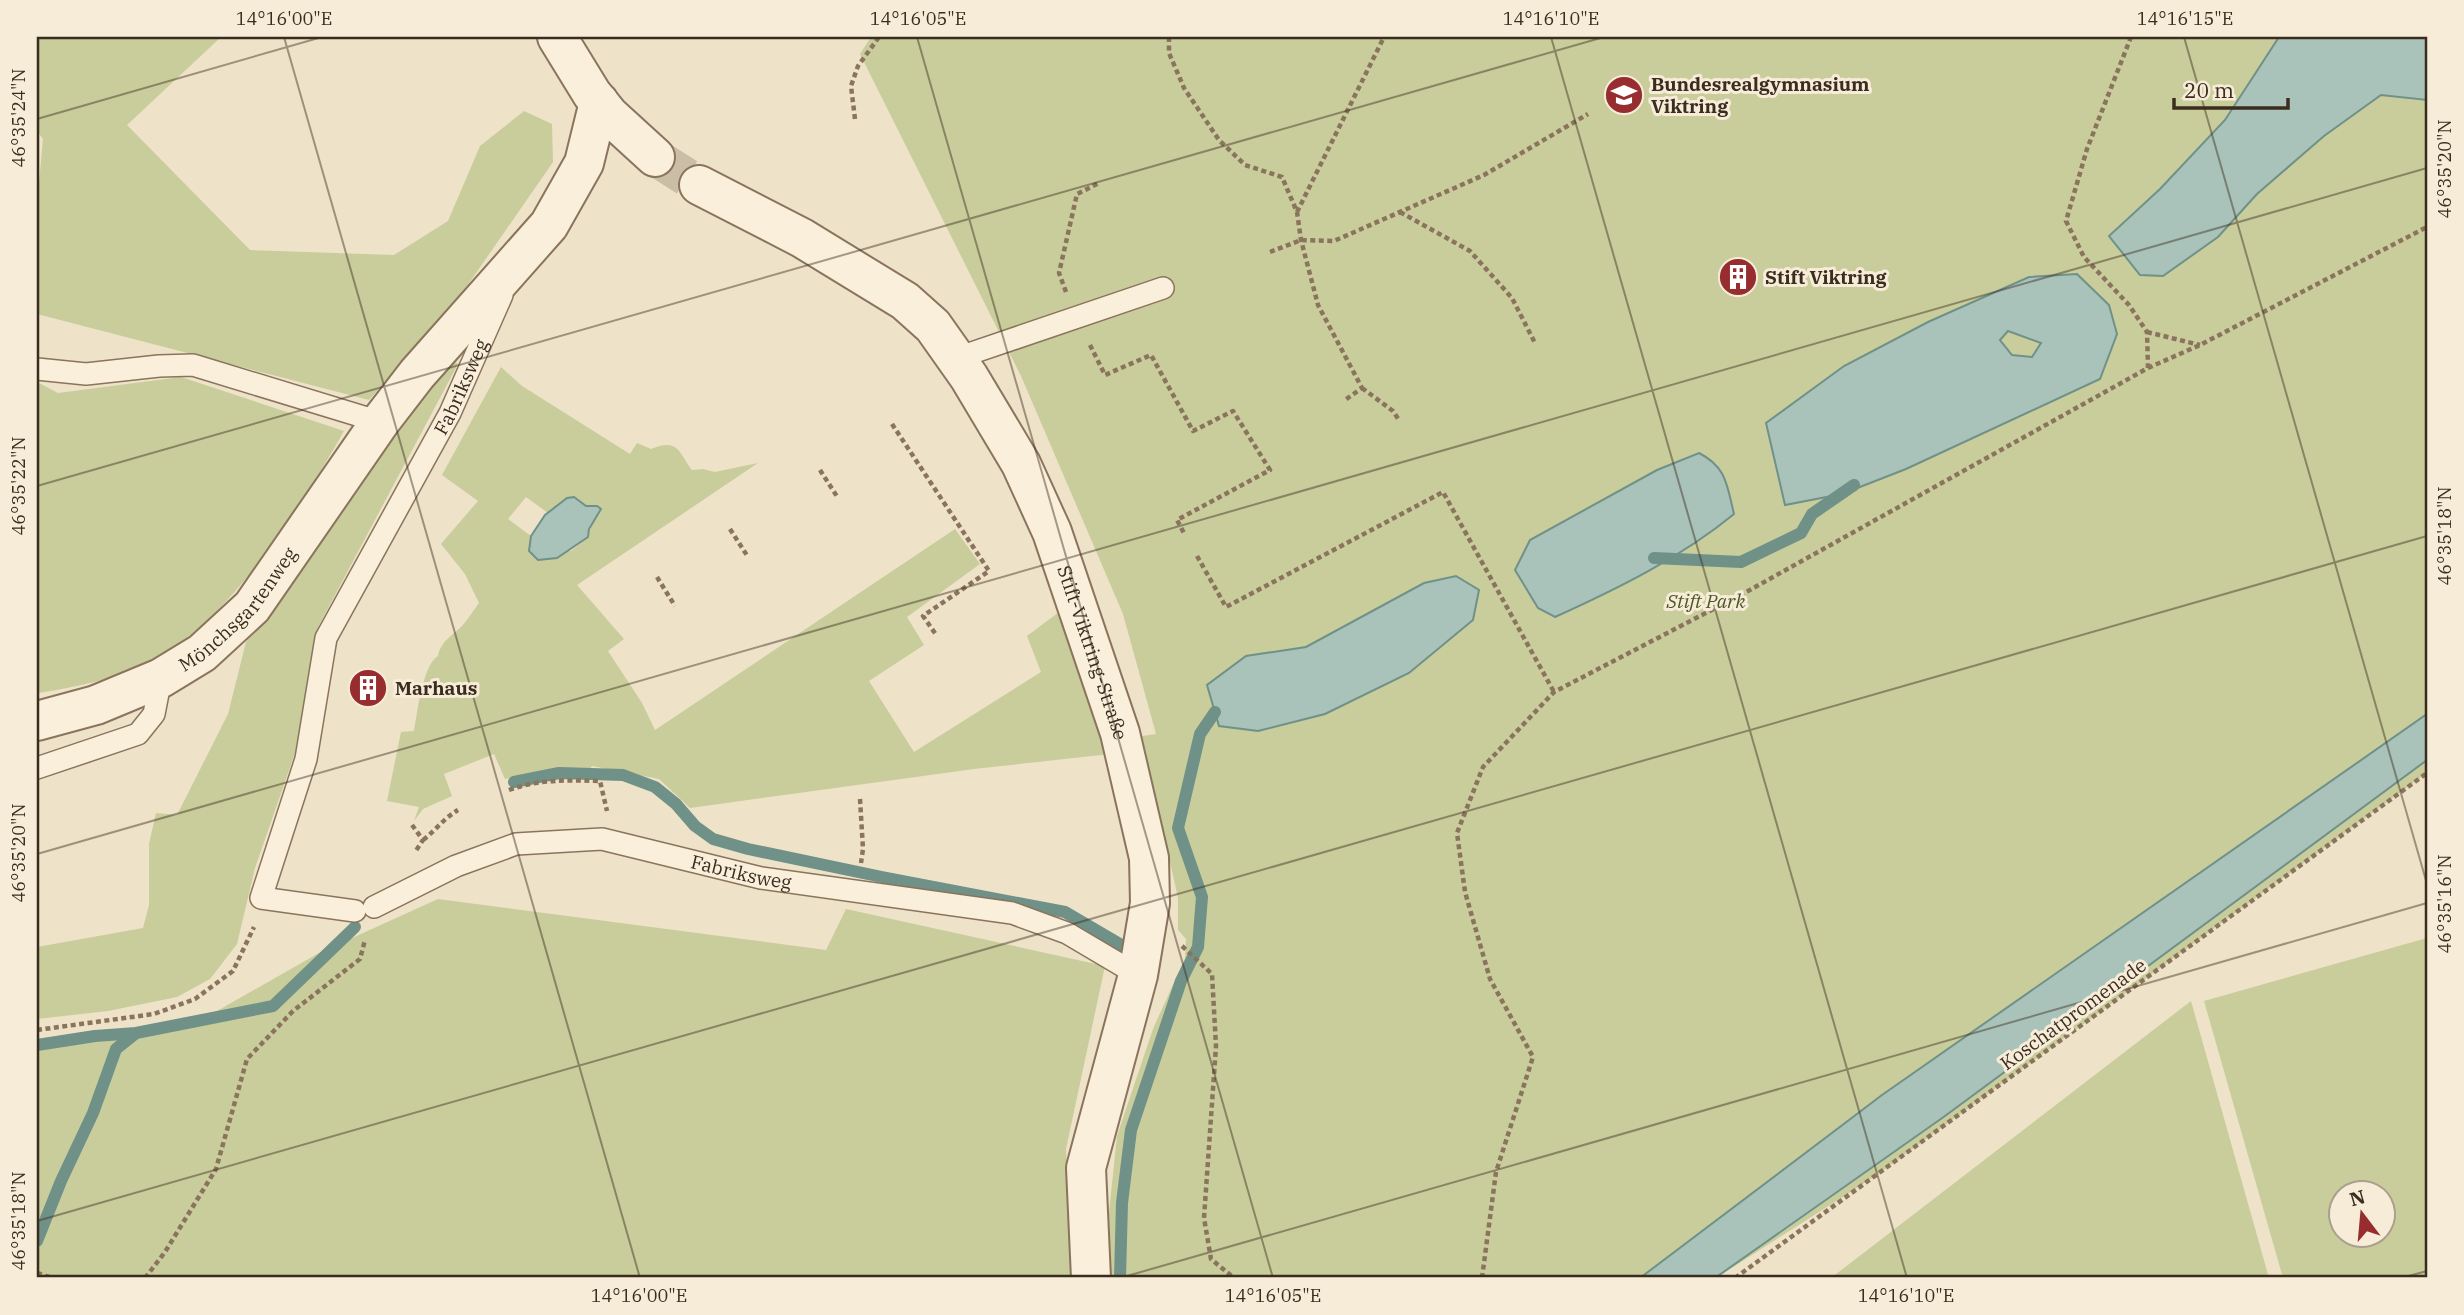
<svg xmlns="http://www.w3.org/2000/svg" width="2464" height="1315" viewBox="0 0 2464 1315" font-family="'IBM Plex Serif',serif">
  <rect width="100%" height="100%" fill="#eee2c8"/>
  <path fill="#c8cd9b" fill-rule="evenodd" d="M37 37H221L127 125 250 250 394 255 448 221 480 146 524 111 552 124 553 162 458 299 369 400 37 314V205L43 139 37 131Z
    M871 37H2427V773L1877 1175 1716 1278H1104L1103 1270 1117 1136 1153 1029 1185 958 1186 939 1178 930V898L1142 736 1156 734 1123 614 1021 376 860 54Z
    M452 359 458 364 319 625 295 753 255 868 237 944 210 979 177 997 108 1011 37 1019V947L143 928 149 905V844L156 813 177 815 228 714 246 642Z
    M501 367 522 386 630 454 637 443 651 449C679 438 678 452 692 470L703 469 715 472 758 463 577 585 624 639 608 651 642 703 655 730 955 529 980 564 907 617 924 645 869 681 914 752 1041 672 1027 636 1059 612 1110 754 974 769 690 808 659 779 592 766 589 771H542L505 779 494 754 444 774 452 796 423 809 414 821 419 807 387 801 401 732 414 731C417 714 423 664 438 656 441 641 452 636 462 626 468 619 474 610 479 603L465 574 441 544 478 501 442 475ZM526 497 548 513 557 507 586 506 596 514C594 523 589 528 588 537L571 551H530L531 536 508 519Z
    M181 377 344 431C302 505 229 623 150 662 114 679 77 687 38 693L37 382 58 393Z
    M438 899 826 950 846 909 1105 966 1066 1149 1073 1278H37V1045L92 1036 136 1033 210 1015 319 953Z
    M2427 938V1278H2283L2204 1001ZM2384 1192V1234H2342V1192Z
    M2191 1001 2269 1278H1831Z"/>
  <path fill="#a9c2ba" stroke="#6f9188" stroke-width="2" fill-rule="evenodd" d="M2279 37H2427V100L2381 95 2324 136 2257 194 2218 237 2163 276 2140 275 2109 236 2160 189 2225 120Z
    M2077 274 2109 305 2117 334 2100 379 1906 469 1842 494 1785 505 1766 423 1844 366 1928 322 2029 277ZM2008 331 2041 343 2032 357 2012 355 2000 340Z
    M1699 453C1727 467 1727 486 1734 514 1682 557 1617 589 1555 617L1538 608 1515 570 1530 540 1657 470Z
    M574 497 586 506H597L601 509 589 529 588 537 557 558 538 560 529 551 531 536 545 515 567 498Z
    M1456 576 1479 590 1473 620 1409 673 1325 714 1258 731 1219 726 1207 685 1246 656 1306 647 1424 583Z
    M2427 714V760L1945 1116 1715 1278H1640L1882 1095Z"/>
  <g fill="none" stroke-linecap="round" stroke-linejoin="round">
    <path stroke="#6f9188" stroke-width="12" d="M1654 558 1741 562 1801 533 1812 514 1854 485
      M514 782 559 773 623 775 655 787 676 804 695 826 713 839 748 849 882 877 1065 912 1123 946
      M37 1045 95 1036 136 1033
      M37 1241 61 1181 93 1113 116 1049 136 1033 273 1006 355 927
      M1120 1278 1122 1203 1131 1130 1181 981 1198 947 1202 897 1178 828 1200 734 1215 712"/>
    <path stroke="#cabea6" stroke-width="38" stroke-dasharray="38 19" stroke-linecap="butt" d="M655 157 699 185"/>
    <g stroke="#8a745d" stroke-width="24">
      <g id="service">
        <path d="M957 358 1163 288"/>
        <path d="M37 369 86 374 159 366 193 365 380 422"/>
        <path d="M37 768 138 734 154 714 161 678"/>
        <path id="s1" d="M374 907 456 866 516 844 602 839 761 878 1012 913 1067 933 1138 975"/>
        <path id="s2" d="M355 911 261 898 306 759 326 638 450 413 502 295"/>
      </g>
    </g>
    <g stroke="#8a745d" stroke-width="42">
      <g id="minor">
        <path d="M557 37 592 94 609 115 655 157"/>
        <path id="s3" d="M699 185 802 238 905 301 933 326 969 377 1021 464 1052 532 1120 733 1149 858 1150 903 1138 975 1086 1168 1091 1278"/>
        <path id="s4" d="M37 721 96 705 161 678 202 653 252 607 380 422 417 374 549 225 584 163 599 102"/>
      </g>
    </g>
    <path stroke="#8a745d" stroke-width="4.5" stroke-dasharray="5 3.5" stroke-linecap="butt" d="M1169 37V53L1184 88 1219 140 1245 165 1282 177 1297 212 1301 240 1318 305 1362 388 1345 400
      M855 119 851 86 858 66 879 37
      M1297 212 1384 37
      M1400 212 1470 251 1512 298 1535 343
      M1270 252 1301 240 1334 241 1484 175 1588 114
      M1066 292 1059 273 1077 194 1099 183
      M2147 332 2200 345
      M1090 345 1105 375 1151 355 1193 431 1233 411 1270 470 1177 520 1185 535
      M2148 368 2200 345 2427 227
      M1362 388 1393 411 1399 420
      M892 424 989 571 923 616 937 636
      M820 470 838 498
      M730 529 748 557
      M1197 556 1226 607 1443 492 1554 692
      M657 577 675 606
      M509 790C539 779 568 780 600 781L607 811
      M860 799 863 849 861 863
      M412 825 423 840 415 852
      M423 840C437 829 443 819 458 810
      M1182 946 1212 974 1216 1046 1204 1218 1211 1259 1234 1278
      M37 1030 154 1014 195 999 233 971 254 927
      M37 1273 53 1278
      M145 1278 165 1252 216 1169 247 1059 293 1011 360 959 365 940
      M1482 1278 1496 1172 1533 1057 1490 979 1465 892 1457 833 1483 767 1554 692 1748 591 2148 368 2147 332 2129 305 2084 257 2066 221 2087 149 2131 37
      M1735 1278 2427 773"/>
    <use href="#service" stroke="#f9efdb" stroke-width="21"/>
    <use href="#minor" stroke="#f9efdb" stroke-width="38"/>
  </g>
  <path fill="none" stroke="#3b2c20" stroke-width="2" stroke-opacity="0.45" d="M284 37 640 1278M917 37 1273 1278M1551 37 1907 1278M2184 37 2427 884M37 119 322 37M37 486 1604 37M37 854 2427 168M37 1221 2427 536M1120 1278 2427 903M2401 1278 2427 1271"/>
  <defs>
    <g id="school-disc" transform="scale(2.0125)"><circle r="9.5" fill="#982d30" stroke="#f6ecd7"/><path d="M0-5L7-2L0 1L-7-2ZM-4 1L0 2.5L4 1V4Q0 6-4 4Z" fill="#fff"/></g>
    <g id="building-disc" transform="scale(2.0125)"><circle r="9.5" fill="#982d30" stroke="#f6ecd7"/><path d="M-4-6H4V6H1V3H-1V6H-4ZM-2.5-4.3h1.7v1.8h-1.7ZM.8-4.3h1.7v1.8H.8ZM-2.5-1h1.7V.8h-1.7ZM.8-1h1.7V.8H.8Z" fill="#fff"/></g>
  </defs>
  <g fill-rule="evenodd">
    <use href="#school-disc" x="1624" y="95"/>
    <use href="#building-disc" x="1738" y="277"/>
    <use href="#building-disc" x="368" y="688"/>
  </g>
  <g text-anchor="middle" stroke-width="6" stroke-linejoin="round" paint-order="stroke">
    <g font-size="19" font-weight="bold" fill="#3b2c20" stroke="#f6ecd7" text-anchor="start">
      <text x="1651" y="91">Bundesrealgymnasium<tspan x="1651" dy="22">Viktring</tspan></text>
      <text x="1765" y="284">Stift Viktring</text>
      <text x="395" y="695">Marhaus</text>
    </g>
    <g font-size="19" fill="#3b2c20" stroke="#f6ecd7">
      <text dy="7" stroke="none"><textPath href="#s2" startOffset="649">Fabriksweg</textPath></text>
      <text dy="7" stroke="none"><textPath href="#s4" startOffset="236">Mönchsgartenweg</textPath></text>
      <text dy="7" stroke="none"><textPath href="#s3" startOffset="640">Stift-Viktring-Straße</textPath></text>
      <text dy="7" stroke="none"><textPath href="#s1" startOffset="385">Fabriksweg</textPath></text>
      <text transform="translate(2073 1014) rotate(-36)" y="7">Koschatpromenade</text>
    </g>
    <g font-size="19" font-style="italic" fill="#4c5727" stroke="#f6ecd7">
      <text x="1706" y="608">Stift Park</text>
    </g>
  </g>
  <rect width="2464" height="1315" fill="none" stroke="#f6ecd7" stroke-width="77"/>
  <g transform="translate(2362 1214) rotate(344)"><circle r="33" fill="#f6ecd7" stroke="#ab9f8e" stroke-width="2"/>
  <path d="M0-5L12 26L0 18L-12 26Z" fill="#982d30"/>
  <text y="-10" font-size="19" font-weight="bold" text-anchor="middle" fill="#3b2c20">N</text>
  </g>
  <path d="M2174 98v10h114v-10" fill="none" stroke="#3b2c20" stroke-width="3.5"/>
  <text x="2184" y="98" font-size="21" fill="#3b2c20" stroke="#f6ecd7" stroke-width="5" paint-order="stroke">20 m</text>
  <rect x="38" y="38" width="2388" height="1238" fill="none" stroke="#3b2c20" stroke-width="2.5"/>
  <g font-size="18" text-anchor="middle" fill="#3b2c20">
    <text x="284" y="25">14°16'00"E</text>
    <text x="918" y="25">14°16'05"E</text>
    <text x="1551" y="25">14°16'10"E</text>
    <text x="2185" y="25">14°16'15"E</text>
    <text transform="translate(19 118) rotate(-90)" y="6">46°35'24"N</text>
    <text transform="translate(2445 169) rotate(-90)" y="6">46°35'20"N</text>
    <text transform="translate(19 486) rotate(-90)" y="6">46°35'22"N</text>
    <text transform="translate(2445 536) rotate(-90)" y="6">46°35'18"N</text>
    <text transform="translate(19 853) rotate(-90)" y="6">46°35'20"N</text>
    <text transform="translate(2445 904) rotate(-90)" y="6">46°35'16"N</text>
    <text transform="translate(19 1221) rotate(-90)" y="6">46°35'18"N</text>
    <text x="639" y="1302">14°16'00"E</text>
    <text x="1273" y="1302">14°16'05"E</text>
    <text x="1906" y="1302">14°16'10"E</text>
  </g>
</svg>
